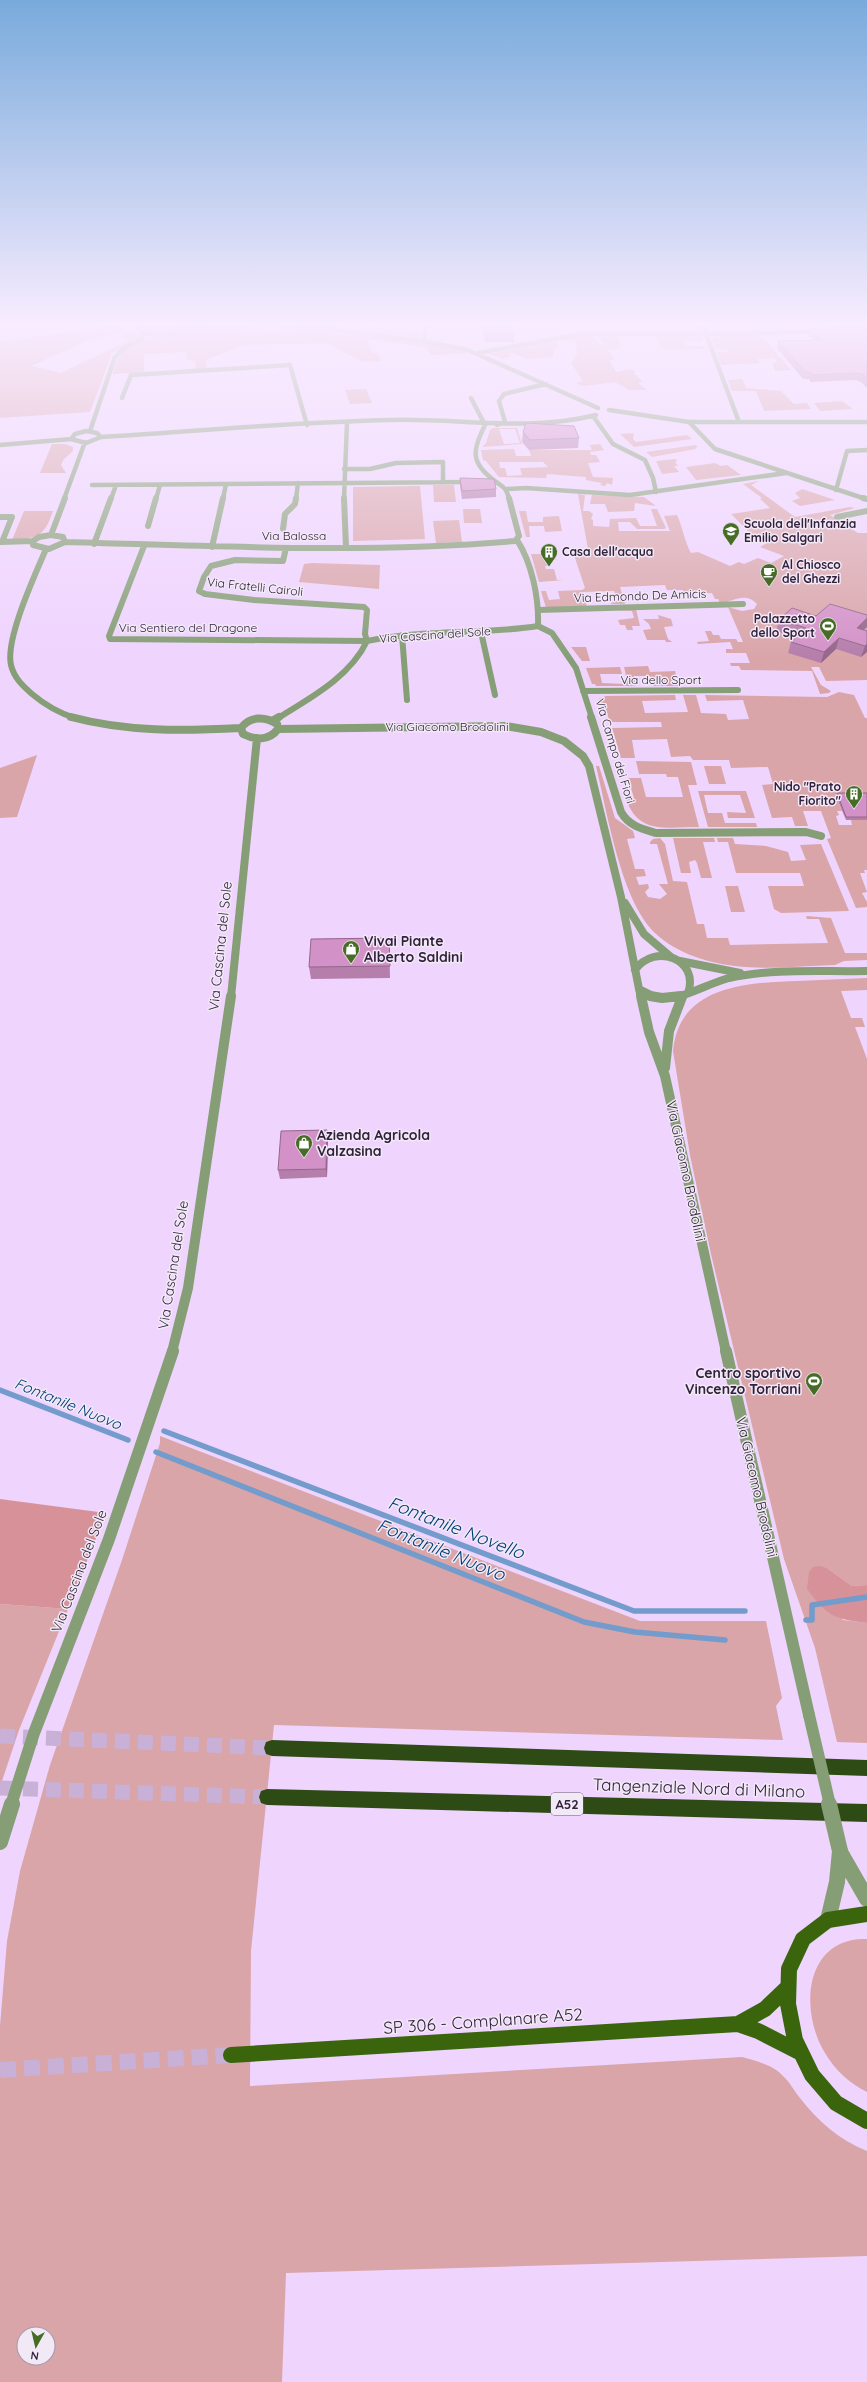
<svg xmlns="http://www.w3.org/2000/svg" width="867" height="2382" viewBox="0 0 867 2382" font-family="Quicksand,sans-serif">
  <rect width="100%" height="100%" fill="#efd4fe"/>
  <path fill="#d9a5a9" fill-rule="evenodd" d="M111 326 131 329 98 339 93 338 31 366 61 373 130 340 121 337C125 329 135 332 142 335L140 339 112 353 90 412 0 418V342Z
    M141 326H182C172 335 154 334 142 330Z
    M205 326H249L247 329 279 331 282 326H290L302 331 321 330 431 344 469 353 431 355 426 347 367 339 373 353H378L381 361 363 362 327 343 243 345 206 360 207 369H196L195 361 187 360 186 352 144 354V372L113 374C115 367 117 358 123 352 139 336 184 330 205 326Z
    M367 327 423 332 422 338 365 330Z
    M761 335 791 370 775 371 772 363H777L774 358 757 359 760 363 721 365 717 352H729L728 350 715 347 711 338Z
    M576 336 593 337 600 345H605L599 337H618L620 349H608L614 360H609L616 372 630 369 636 372 633 373 643 382 638 383 647 390H629L615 382 583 386 576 383 583 381 571 363 577 354 576 341 560 339Z
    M657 336H701L703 340 701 341H684L686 346H702L706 349H661Z
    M551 341H557V348L553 349 554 357 526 359 513 353 508 354 511 356 502 359 490 354Z
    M742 379 746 388 781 391 794 404 807 403 811 409 764 411 756 391H732L728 380Z
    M366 389 372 403 350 404 345 390Z
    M842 401 853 409 820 411 814 403Z
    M493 428H517L522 444 482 447 486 443 490 430ZM515 429 520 443 504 444 499 429Z
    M634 433 633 439 636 442 687 435 692 439 634 447 620 434Z
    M52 444H65L73 447V451L64 459 61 465 66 473H40Z
    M600 444 604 450 590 452 591 455H596L600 462 588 463 593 477 613 478 612 485 607 483 605 486 600 485 602 483 586 480V477L547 474 546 478 499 477 486 461 483 460 481 450 514 449 516 456H531L529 450H592L590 445ZM499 462H543L548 467 520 468 522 475 507 476 505 468H500Z
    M696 445 698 447 695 448 696 449 652 457 646 452Z
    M676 459 677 461 675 462 678 466H674L679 472 662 474 656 461Z
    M715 463 721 466 727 465 741 475 696 480 686 467Z
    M759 481 751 485 795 517 850 507 855 508 830 515 858 533H867V680L826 681 819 667H811L821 685 831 691 829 693 820 694 812 671 741 670 739 666H731L730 663H750L746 653H726V649H733L730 642 698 644 697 642 709 641 705 631H711L713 635H719L721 639H736L738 642H743L728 607 742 611 754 609 757 604C745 591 733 602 720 603L718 599H715L712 593 685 594 683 590H667L665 585 620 587 625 604H611V603L618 601 614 591 583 592 587 607 546 608 541 591H546L549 600 560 599 558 591 582 590 585 588 572 549H588L578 494 585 495 583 511H589L593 514 591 519 593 520V526L609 527 610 519 636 518 640 526H657L651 509H657L666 528 664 529H637L630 522H618L619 531H670L664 516 677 515C683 528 684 540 691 553L698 552 730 566 739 562 744 564 758 558 771 563 784 556 760 547 767 543 745 534 749 532 731 514 770 508 760 499 762 498 743 484Z
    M433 485H454L456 502H434Z
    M420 486 425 539 353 541V487Z
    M802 489 835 500 800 506 792 501 800 498 795 493Z
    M592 495 644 497 656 506 635 503 634 511 608 512 605 504H590Z
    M463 509H480L482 523H464Z
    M24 511H53C44 537 38 538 12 540Z
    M519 511H526L528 522H543V517L559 516 562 531 545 532 544 526H529L530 537H526Z
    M459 520 462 542 436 543 433 521Z
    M531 554H556L550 555 551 559 558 560H547L548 566H545L546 569H554L557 580H564L539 582Z
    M312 563 380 565 379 589 299 582 304 564Z
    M636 609 640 626H632L633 630H627L625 625H620L618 620 634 618 632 611 615 610Z
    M658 615 671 619 673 626 664 627 668 639 672 642H666L665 640H647L643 630 651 629 649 624 643 619H659Z
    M571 647H586L590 661H582Z
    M648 666 650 672 675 671 679 686H653L650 676H634L636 686H596L595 684H592L586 668 620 667 622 674H600L602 683 624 684 623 680H627L624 667Z
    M839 692 854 695 865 718H867V796H836L842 811H837L839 815 836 816 839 825H852L851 820 867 812V870H864L865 873H860L867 892 862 893 867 902V907L856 908 827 839 831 838 821 811H803L808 826H795L792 817 772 818 762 785 773 784 768 767 731 768 729 760H693L690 756 671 757 667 739 632 740 635 758H621L612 728 662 727 661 722H610L604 705H597L596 703 600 698 606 696 675 695 676 700 642 701 645 713 688 712 683 695H696L701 713 726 714 728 720 749 719 743 700 707 701 705 695 827 697Z
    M37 755 17 817 0 818V768Z
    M636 761 691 762 697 785H688L699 827C667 827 637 835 626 798H634L628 778H641L646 797H683L678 777H667L666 774H639Z
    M596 766H599L615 818 633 831 635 838 627 839 635 869H644L646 876 636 877 639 885 648 884 649 888 645 892 648 897 660 899 667 894 659 884H668L657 844H650V842L653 839 660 838 665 844 673 881 687 882 697 924H704L707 938H728L730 945 828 943 819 919H807L806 916 831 918 845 953H867V960L844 961 835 965C802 966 768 970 735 966 706 963 671 951 651 929 620 894 607 812 596 766Z
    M704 766H721L726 784H709Z
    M698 791H746L755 818H728L727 812 746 813 740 795H704L708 813H722L725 823H756L757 827H708Z
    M673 838H714L715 842H703L712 878H701L697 863 695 860 689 862 691 873H681Z
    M717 838H733L735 844 766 846 788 852 791 861 806 860 800 845 821 844 849 911 781 913 774 909 768 886H804L800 873H736L728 842H718Z
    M725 886H738L745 912H731Z
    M867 978V990L841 991 851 1018H862L865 1027H855L867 1059V1585L852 1586 827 1568 813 1567 843 1620 867 1623V1743L837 1742 815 1648 784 1559 711 1254 690 1155 673 1051C679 986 745 983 797 981 820 980 844 979 867 978Z
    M160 1436 640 1621H766L782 1698 776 1706 783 1740 274 1725 251 1951 250 2086 742 2057C756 2061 773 2065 783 2076 790 2082 794 2091 800 2098 818 2121 839 2140 867 2151V2256L286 2273 282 2382H0V2026L7 1941 20 1871 50 1765 122 1560 160 1443ZM24 2334H48V2358H24Z
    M0 1604 68 1609 19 1730 0 1787Z
    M867 1939V2092C849 2083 835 2070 825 2053 799 2011 804 1937 867 1939Z"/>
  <path fill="#d79299" d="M0 1499 106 1513 68 1609 0 1604Z
    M820 1566 827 1568 852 1586 867 1585V1623C834 1619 827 1616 807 1589L809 1572 813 1567Z"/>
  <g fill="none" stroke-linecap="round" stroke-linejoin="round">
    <path stroke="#739bcb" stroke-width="5.5" d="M0 1390 128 1440
      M164 1431 634 1611H745
      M156 1452 584 1622 635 1632 725 1640
      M806 1620H812V1605L867 1597"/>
    <path stroke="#c9b0d7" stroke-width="16" stroke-dasharray="16 8" stroke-linecap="butt" d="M0 2070 231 2055"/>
    <path stroke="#c9b0d7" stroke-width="15" stroke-dasharray="15 8" stroke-linecap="butt" d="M0 1736 272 1748
      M0 1788 267 1797"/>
    <path stroke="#859e75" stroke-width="4.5" d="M137 326 141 332C156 336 173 337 186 326
      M297 326 307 329 318 326
      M703 326 739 422
      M317 327 428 342 468 350 598 408
      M182 330 201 326
      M424 339 426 326
      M478 353 580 334H737L823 331
      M122 398 131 375 290 365 307 425
      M471 398 485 425
      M609 410 689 422H867
      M593 416 613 444 645 460 653 478 656 492
      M689 422 715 449 866 499
      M485 425C473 450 469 462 495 481 503 487 507 488 509 499
      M497 425 505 422 499 401 504 394 546 384
      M86 431 97 433 101 437 86 443 71 439 75 434Z
      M90 431 115 357 124 348 142 339 144 333
      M101 437C197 431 294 422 391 420 460 418 528 432 596 415
      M0 445 71 439
      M344 469H370L396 463 443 462V482
      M92 485 473 482
      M507 489 526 488 630 495 786 473
      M836 490 847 451 867 450
      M64 499 85 442
      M111 499 116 485
      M156 499 160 485
      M223 499 226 484
      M296 499 298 483
      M344 499 347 423"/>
    <path stroke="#859e75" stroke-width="6" d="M344 498 346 547
      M863 498 867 499
      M0 517H12L2 542
      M837 517 867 511
      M148 526 156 498
      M283 529 285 514 295 504 296 498
      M51 535 65 498
      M51 535 63 537 65 542 49 549 33 545V541L39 537Z
      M517 540C532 563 539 598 538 626
      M0 542 33 541
      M65 542C215 546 366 554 515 541L519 536 509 498
      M94 544 111 498
      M144 546 109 636 110 639 367 641C423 629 481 635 538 626
      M212 547 223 498
      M286 548 283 561 235 560 211 566 204 577 199 591 205 594 254 600 364 607 367 610 365 634 367 641
      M46 549C35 575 5 639 11 665 14 678 23 686 32 694 45 705 59 713 75 718
      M538 610 743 604
      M538 626 552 633 576 668 592 718
      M481 632 495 695
      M402 635 407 700
      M583 691 738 690
      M278 718C310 698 350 677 367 641"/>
    <path stroke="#859e75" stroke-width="8" d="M71 717C127 732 183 731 241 728
      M591 717 621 812C629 826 642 829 656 833L806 832 821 836
      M272 721 279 717
      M241 728C250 716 265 716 277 724
      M241 728 243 734C255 740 269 741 278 729
      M278 729 506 726 541 732 564 741 583 756 589 766 621 897 639 989 655 997
      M625 903 644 934 671 957
      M680 961 740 973
      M635 970C655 942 700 959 688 993
      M639 989 641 997
      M231 997 257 738
      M677 997C695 992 711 983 729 978 774 968 822 972 867 971"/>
    <path stroke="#859e75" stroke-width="10" d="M641 996 649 1032 665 1076 726 1352
      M650 996 662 998 681 996
      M665 1068 669 1031 682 997
      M172 1352 188 1288 231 996"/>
    <path stroke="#859e75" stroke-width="12" d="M726 1351 809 1715
      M11 1805 34 1733 109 1539 173 1351"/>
    <path stroke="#859e75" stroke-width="16" d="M0 1842 12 1804
      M840 1852 867 1899
      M828 1920 837 1882 840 1851"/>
    <path stroke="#3a650d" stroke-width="16" d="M867 1914 828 1920 803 1939 789 1969 788 2004 795 2040 812 2075 836 2103 867 2121
      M738 2024 758 2031 799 2052
      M231 2055 738 2024 765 2009 787 1988"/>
    <path fill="#2e4b16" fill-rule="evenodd" d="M272 1740 867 1760V1776L272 1756 266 1754 264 1748 266 1742Z
      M267 1789 867 1804V1822L267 1805 261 1803 259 1797 261 1791Z"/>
    <path stroke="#859e75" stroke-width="12" d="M809 1715 830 1805"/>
    <path stroke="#859e75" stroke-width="16" d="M829 1804 840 1851"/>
  </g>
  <path fill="#b57eab" d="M482 326H513L514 333V342H485Z
    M867 327V387H866L861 382 856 380 811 382 809 379H803L777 348 778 341 814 340 809 336 811 329Z
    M523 432 579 438 578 448 529 450 522 442Z
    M460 478 496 489V497L462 499 460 486Z
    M816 616 867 627 863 630 867 652 861 657 836 649 821 663 788 653 791 642 796 637 776 631 779 620Z
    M837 793H867V820H846L836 796Z
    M389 938 390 978 311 979 309 967Z
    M327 1130 328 1138 327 1177 280 1179 278 1170Z"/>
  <path fill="#94668b" d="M867 618V627L854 639 857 628Z
    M839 638 836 649 821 663 824 652Z
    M867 644V652L861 657 865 646Z
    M327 1130 328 1138 327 1177 326 1169Z"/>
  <path fill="#d392c7" stroke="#94668b" d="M484 326H513L514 333H485Z
    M867 327V379L863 374 857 373 813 375 810 372H805L778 341 821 340 811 329Z
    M526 423 574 426 579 438 530 440 523 432Z
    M460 478 494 479 496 489 462 491Z
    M830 604 867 615V618L857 628 867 631V644L865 646 839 638 824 652 791 642 806 628 779 620 792 608 816 616Z
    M837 793H867V817H846Z
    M389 938 390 966 309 967 311 939Z
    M327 1130 326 1169 278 1170 281 1131Z"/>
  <linearGradient id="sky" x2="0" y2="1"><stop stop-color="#79aadc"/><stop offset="0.49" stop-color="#f8ecff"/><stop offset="1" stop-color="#f8ecff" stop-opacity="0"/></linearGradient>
  <rect width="867" height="660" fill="url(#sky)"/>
  <defs>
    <g id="school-pin" transform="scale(0.9)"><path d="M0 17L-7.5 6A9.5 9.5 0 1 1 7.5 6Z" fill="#466c26" stroke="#f2e9f7"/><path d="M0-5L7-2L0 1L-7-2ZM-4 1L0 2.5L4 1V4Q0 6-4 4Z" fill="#fff"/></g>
    <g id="building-pin" transform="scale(0.9)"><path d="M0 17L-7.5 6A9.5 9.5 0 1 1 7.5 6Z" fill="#466c26" stroke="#f2e9f7"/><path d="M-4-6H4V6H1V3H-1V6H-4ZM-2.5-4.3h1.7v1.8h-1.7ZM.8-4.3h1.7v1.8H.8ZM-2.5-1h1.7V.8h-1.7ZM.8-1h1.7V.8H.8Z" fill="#fff"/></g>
    <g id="cafe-pin" transform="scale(0.9)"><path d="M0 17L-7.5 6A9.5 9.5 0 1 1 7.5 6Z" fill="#466c26" stroke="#f2e9f7"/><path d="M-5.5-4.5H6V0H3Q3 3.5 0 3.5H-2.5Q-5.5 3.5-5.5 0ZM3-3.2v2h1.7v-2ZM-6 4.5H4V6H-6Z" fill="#fff"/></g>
    <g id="stadium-pin" transform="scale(0.9)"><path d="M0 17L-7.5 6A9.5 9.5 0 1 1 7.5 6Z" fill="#466c26" stroke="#f2e9f7"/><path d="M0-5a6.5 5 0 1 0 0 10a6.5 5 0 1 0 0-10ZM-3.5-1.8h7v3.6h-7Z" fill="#fff"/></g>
    <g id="shop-pin" transform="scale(0.9)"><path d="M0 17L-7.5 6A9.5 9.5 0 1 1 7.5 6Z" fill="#466c26" stroke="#f2e9f7"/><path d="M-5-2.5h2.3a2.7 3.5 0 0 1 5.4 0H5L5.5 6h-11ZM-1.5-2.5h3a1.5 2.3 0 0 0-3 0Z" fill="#fff"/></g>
  </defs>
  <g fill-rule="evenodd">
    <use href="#school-pin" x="731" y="531"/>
    <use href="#building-pin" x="549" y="552"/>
    <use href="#cafe-pin" x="769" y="572"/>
    <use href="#stadium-pin" x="828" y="626"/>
    <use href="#building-pin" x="854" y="794"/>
    <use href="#shop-pin" x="351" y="949"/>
    <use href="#shop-pin" x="304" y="1143"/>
    <use href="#stadium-pin" x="814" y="1381"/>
  </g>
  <g text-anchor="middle" stroke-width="3" stroke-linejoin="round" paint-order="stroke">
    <g font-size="12" font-weight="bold" fill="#32213b" stroke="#f2e9f7" text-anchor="start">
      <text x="744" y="528">Scuola dell'Infanzia<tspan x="744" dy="14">Emilio Salgari</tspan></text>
      <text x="562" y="556">Casa dell'acqua</text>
      <text x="782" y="569">Al Chiosco<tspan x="782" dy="14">del Ghezzi</tspan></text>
      <text x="815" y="623" text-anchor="end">Palazzetto<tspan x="815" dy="14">dello Sport</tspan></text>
      <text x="841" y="791" text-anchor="end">Nido "Prato<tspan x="841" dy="14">Fiorito"</tspan></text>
    </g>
    <g font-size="12" fill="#32213b" stroke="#f2e9f7">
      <text x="294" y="540">Via Balossa</text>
      <text transform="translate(255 587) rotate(6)" y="4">Via Fratelli Cairoli</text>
      <text transform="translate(640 596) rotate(-2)" y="4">Via Edmondo De Amicis</text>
      <text x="188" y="632">Via Sentiero del Dragone</text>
      <text transform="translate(435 635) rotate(-4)" y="4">Via Cascina del Sole</text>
      <text x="661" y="684">Via dello Sport</text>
      <text x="447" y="731">Via Giacomo Brodolini</text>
      <text transform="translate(615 751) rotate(73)" y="4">Via Campo dei Fiori</text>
    </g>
    <rect fill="#f2e9f7" stroke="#6c5d73" stroke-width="1" x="551" y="1793" width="32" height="22" rx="3"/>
    <g font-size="13" font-weight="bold" fill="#32213b">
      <text x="567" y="1809">A52</text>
    </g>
    <g font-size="14" font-weight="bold" fill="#32213b" stroke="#f2e9f7" text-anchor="start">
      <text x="364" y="946">Vivai Piante<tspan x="364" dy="16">Alberto Saldini</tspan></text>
      <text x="317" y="1140">Azienda Agricola<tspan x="317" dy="16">Valzasina</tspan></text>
      <text x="801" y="1378" text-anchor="end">Centro sportivo<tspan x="801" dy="16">Vincenzo Torriani</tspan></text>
    </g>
    <g font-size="14" fill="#32213b" stroke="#f2e9f7">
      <text transform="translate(220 946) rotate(-84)" y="5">Via Cascina del Sole</text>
      <text transform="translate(686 1171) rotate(78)" y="5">Via Giacomo Brodolini</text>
      <text transform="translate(173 1265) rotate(-81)" y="5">Via Cascina del Sole</text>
      <text transform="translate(757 1487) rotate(77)" y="5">Via Giacomo Brodolini</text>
      <text transform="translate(79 1571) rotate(-69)" y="5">Via Cascina del Sole</text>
    </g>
    <g font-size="15" font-style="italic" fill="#003d77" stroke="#f2e9f7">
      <text transform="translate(68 1404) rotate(22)" y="5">Fontanile Nuovo</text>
    </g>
    <g font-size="17" fill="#32213b" stroke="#f2e9f7">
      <text transform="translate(699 1788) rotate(2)" y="6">Tangenziale Nord di Milano</text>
      <text transform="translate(483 2021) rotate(-4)" y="6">SP 306 - Complanare A52</text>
    </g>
    <g font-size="18" font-style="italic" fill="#003d77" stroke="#f2e9f7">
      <text transform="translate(456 1528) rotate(21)" y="6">Fontanile Novello</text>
      <text transform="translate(441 1550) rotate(22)" y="6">Fontanile Nuovo</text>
    </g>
  </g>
  <g transform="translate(36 2346) rotate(188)"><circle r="19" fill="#f2e9f7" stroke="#a599ac"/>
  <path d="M0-3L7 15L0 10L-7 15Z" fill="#466c26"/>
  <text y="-6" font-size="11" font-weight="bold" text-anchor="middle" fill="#32213b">N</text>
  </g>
</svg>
